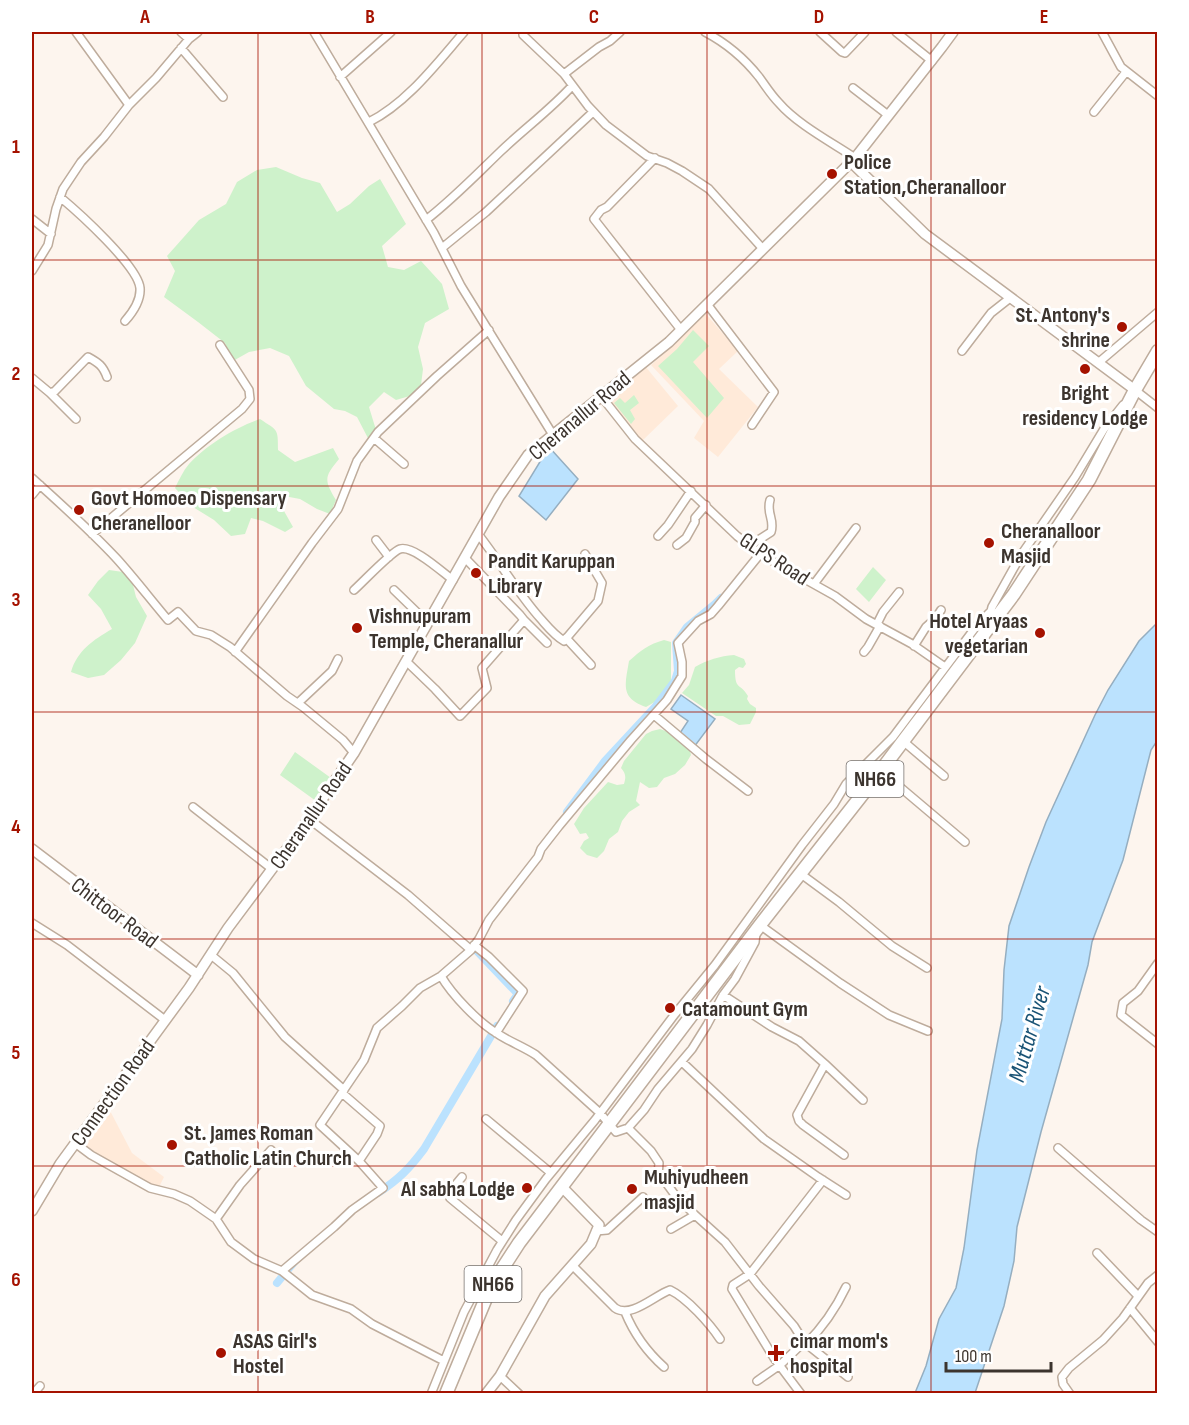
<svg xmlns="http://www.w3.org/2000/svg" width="1189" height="1425" viewBox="0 0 1189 1425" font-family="'Sofia Sans Condensed',sans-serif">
  <rect width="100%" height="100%" fill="#fdf5ee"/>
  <path fill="#ffead9" d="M705 313 738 351 719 369 758 407 718 457 694 438 704 421 651 365 675 344Z
    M645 366 678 406 642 441 606 397Z
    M106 1103 132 1153 164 1177 159 1187 135 1179 80 1144Z"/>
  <path fill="#cef2cb" d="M276 167 302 178 320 183 337 212 350 204 369 186 380 179 406 224 382 246 388 267 404 270 421 261 442 284 449 309 425 323 418 347 423 369 420 393 396 400 384 392 369 407 376 430 370 442 357 417 345 411 334 409 306 386 289 356 270 348 249 352 233 361 225 343 198 322 164 297 175 271 167 256 199 220 226 204 237 182 257 170Z
    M693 330 709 346 693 362 724 398 707 418 658 366 677 349Z
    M634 395 639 403 630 410 635 419 631 424 614 403 620 398 625 403Z
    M260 419C278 431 278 428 278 450L295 462 333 448 339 459C324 477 324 480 336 500L330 514 317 509 300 499 284 496V511L293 527 285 532 263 521 251 518 245 534 231 536 214 520 193 507 175 488C179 480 183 471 189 464 206 445 236 427 260 419Z
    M873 567 886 580 869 602 856 589Z
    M109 570 130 573 136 597 147 616 135 643 121 660 104 675 88 678 71 672C77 651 93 640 112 629L101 609 88 595 98 581Z
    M664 640 671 642V680L660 699 646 707C620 698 625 685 629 661 640 651 649 644 664 640Z
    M734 655 744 659 746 664 743 668 739 667 735 670C735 691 740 682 748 696L747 699 750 704 756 708V712L750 724 739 725 723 716H716L682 693 689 685 695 667C707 660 720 656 734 655Z
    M660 729 671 733 690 751 691 755 685 765 675 774 664 778 657 787 649 788 640 782 636 801 640 805 629 812 622 821 618 832 609 839 604 851 597 858 587 855 580 848 584 841 589 838 586 833 580 834 574 824 584 808 608 782 617 785 624 784C626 777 626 774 621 768L624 761 646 734 652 731Z
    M295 752 331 778 316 801 280 775Z"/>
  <path fill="#bbe2fe" stroke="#95aec0" stroke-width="1.5" d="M549 447 578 479 546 520 519 496Z
    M1157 623V741L1151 750 1123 860 1092 942 1088 965 1041 1132 1017 1227 1014 1261 1004 1306 975 1393H915L926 1366 939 1319 956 1288 964 1248 977 1150 1002 1019 1004 970 1009 926 1029 867 1046 822 1095 715 1108 690 1139 641Z
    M681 695 715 719 694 747 678 736 688 721 671 709Z"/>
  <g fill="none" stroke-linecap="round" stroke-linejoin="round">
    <path stroke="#bbe2fe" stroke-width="8" d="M567 812 605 761 656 706 675 681 678 671 676 643 687 627 715 604 721 598
      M476 950 518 994 513 1001
      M378 1193C399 1179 409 1169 424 1149L497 1026
      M277 1283 295 1261"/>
    <g stroke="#beac9c" stroke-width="10">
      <path id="street" d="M76 32 129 105
        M181 32 189 39
        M314 32 434 233 461 286 553 435
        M523 32V35L564 74 588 106 606 125 647 156 667 163 682 171 709 189 763 249
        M705 32C726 43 744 58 759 77 765 85 771 95 779 103 797 124 831 142 855 158
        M820 32 842 52 845 53 865 32
        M896 32 932 61
        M1102 32 1121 67 1158 96
        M181 48 223 97
        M564 74 599 47 610 41 620 32
        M340 77 391 32
        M853 88 888 115
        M1094 112 1126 72
        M369 122C407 103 437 63 464 32
        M655 158 607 207 601 210 594 219 681 330
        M60 197C78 212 138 266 140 288 141 301 133 312 125 321
        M32 219 51 234
        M426 220C453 199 476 175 501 151 524 129 550 110 572 86
        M442 248 486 212 593 112
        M32 271 48 245 56 209 63 189 81 162 104 137 129 105 156 78 189 39 198 32
        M707 304 774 392 752 425
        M962 351 991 313 1010 298
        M1098 363 1158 312
        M32 378 50 393 55 391 88 357C99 363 103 366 107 377
        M1133 392 1135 390 1158 408
        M50 393 76 419
        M601 396 635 439 737 536 760 554 835 596 866 619 912 644 945 667
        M374 438 404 464
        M32 478C61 504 90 530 117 559 135 579 151 600 168 620L178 612 196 631 211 635 230 647 287 696 303 707 343 740 354 753
        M32 495 40 485
        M92 534 242 409 250 399 249 390 220 345
        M478 534C500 562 517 592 540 618 548 627 554 635 564 641L598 601 602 583 585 554
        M658 536 668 525 691 491
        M376 540 389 557
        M677 545 686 538 695 522V518L706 505
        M749 546 771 532C775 519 766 514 770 500
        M814 584 856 528
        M354 590C363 582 391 552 400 549 413 545 442 572 453 580
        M394 590 428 623
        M524 620 547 643
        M877 624 883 612 899 592
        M566 638 591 665
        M914 646 926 627 936 618 941 610
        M235 652 312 543 338 509 357 461 378 432 437 376 489 330
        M864 652 868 647 880 626
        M407 662 435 689 460 716 487 688 482 668 524 620 520 615 465 558
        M298 703 332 671 338 659
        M654 715 706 759 748 791
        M903 741 944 776
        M881 771 965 842
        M193 807 272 869
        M309 819 408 895 471 950
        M801 874 839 902 892 946 927 968
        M32 923 67 945 165 1020
        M760 925 840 983 889 1015 928 1031
        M474 945 489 957 523 991 496 1033
        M211 955 233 973 285 1037 344 1090
        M1158 963 1138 991 1123 1003 1121 1015 1158 1044
        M441 976C452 995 479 1023 498 1034 510 1042 524 1047 536 1055L600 1113 616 1132 628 1128 644 1110 658 1089 692 1049 707 1025 723 995 735 979 755 942 756 933
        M723 995 772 1027 799 1041 825 1064 863 1100
        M682 1062 764 1139 818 1177 846 1195
        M825 1064 797 1115 799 1121 803 1125 844 1155
        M342 1093 380 1126 377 1134 359 1161 320 1125 364 1060 377 1028 402 1006 420 988 441 976 471 950 479 939 489 920 538 857 541 849 559 826 631 740 667 700 682 676V662L678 643 698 621 711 614 718 606 760 554
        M486 1119 551 1173
        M628 1128 651 1151 659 1163 658 1176 667 1184 675 1195 695 1215 725 1242 759 1286 794 1326 804 1342 848 1377
        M75 1143 91 1155 150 1188 174 1194 190 1201 216 1219 231 1242 254 1259 282 1271 312 1295 351 1309 372 1324 444 1361
        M1058 1148 1141 1220 1158 1232
        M462 1177 452 1189 450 1198 502 1241
        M216 1219 240 1185 271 1150
        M671 1229 695 1215
        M596 1231 607 1230 643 1197
        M1097 1253 1138 1296
        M572 1265 615 1308C631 1319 655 1295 670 1290 687 1298 710 1324 720 1339
        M282 1271 334 1227 352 1210 383 1188 359 1161
        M1130 1308 1158 1342
        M625 1312C634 1334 646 1351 664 1367
        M806 1344C824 1326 835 1310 846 1287
        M500 1376 519 1394
        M757 1381 780 1365 804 1342
        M33 1394 40 1386
        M431 1394 464 1312 497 1250 516 1220 546 1179 595 1120 675 1014 715 965 802 845 834 804 846 784 893 737 978 624 991 611 992 607 1021 555 1075 477 1104 429 1123 405
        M801 1394 774 1358 732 1289 733 1285 750 1274 823 1180
        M1070 1394 1063 1384 1062 1377 1069 1368 1103 1340 1123 1318 1148 1283 1158 1275"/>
    </g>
    <g stroke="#beac9c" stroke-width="12">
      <path id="secondary" d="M851 162 925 234 1135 390
        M32 849 198 975
        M32 1211 60 1164 189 988 228 928 301 830 354 753 499 497 528 455 669 342 855 158 942 47 953 32
        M486 1394 500 1376 545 1296 591 1244 599 1225 562 1187"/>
    </g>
    <g stroke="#beac9c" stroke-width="15">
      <path id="highway" d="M446 1394 491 1286 519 1243 760 925 876 777 1014 594 1089 480 1135 390 1158 351"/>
    </g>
    <use href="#street" stroke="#fff" stroke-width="7"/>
    <use href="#secondary" stroke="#fff" stroke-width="9"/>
    <use href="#highway" stroke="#fff" stroke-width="12"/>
  </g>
  <path fill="none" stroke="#a51200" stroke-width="1.5" stroke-opacity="0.55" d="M258 32V1394M482 32V1394M707 32V1394M931 32V1394M32 260H1158M32 486H1158M32 712H1158M32 939H1158M32 1166H1158"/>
  <g fill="#a51200" stroke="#fff" stroke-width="2">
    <circle cx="832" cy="174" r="6"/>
    <circle cx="1122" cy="327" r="6"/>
    <circle cx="1085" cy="369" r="6"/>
    <circle cx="79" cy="510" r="6"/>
    <circle cx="989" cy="543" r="6"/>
    <circle cx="476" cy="573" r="6"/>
    <circle cx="357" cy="628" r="6"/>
    <circle cx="1040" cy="633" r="6"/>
    <circle cx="670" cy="1008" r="6"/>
    <circle cx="172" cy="1145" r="6"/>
    <circle cx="527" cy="1188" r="6"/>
    <circle cx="632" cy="1189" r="6"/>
    <circle cx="221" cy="1353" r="6"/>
    <path d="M773 1344h6v6h6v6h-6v6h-6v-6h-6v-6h6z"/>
  </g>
  <g text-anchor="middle" stroke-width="6" stroke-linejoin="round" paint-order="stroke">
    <g fill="#fff" stroke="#76716d" stroke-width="1.5">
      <rect x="846.5" y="761" width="57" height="36" rx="4.5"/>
      <rect x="464.5" y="1266" width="57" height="36" rx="4.5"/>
    </g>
    <g font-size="21" font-weight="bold" fill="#3c342e">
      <text x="875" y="786">NH66</text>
      <text x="493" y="1291">NH66</text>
    </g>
    <g font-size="22" font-weight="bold" fill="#3c342e" stroke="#fff" text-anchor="start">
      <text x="844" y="169">Police<tspan x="844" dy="25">Station,Cheranalloor</tspan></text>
      <text x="1110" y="322" text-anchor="end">St. Antony's<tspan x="1110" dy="25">shrine</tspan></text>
      <text x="1085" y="400" text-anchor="middle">Bright<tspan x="1085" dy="25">residency Lodge</tspan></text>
      <text x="91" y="505">Govt Homoeo Dispensary<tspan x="91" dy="25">Cheranelloor</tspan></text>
      <text x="1001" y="538">Cheranalloor<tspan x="1001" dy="25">Masjid</tspan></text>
      <text x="488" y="568">Pandit Karuppan<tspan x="488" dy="25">Library</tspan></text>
      <text x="369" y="623">Vishnupuram<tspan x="369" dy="25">Temple, Cheranallur</tspan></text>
      <text x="1028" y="628" text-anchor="end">Hotel Aryaas<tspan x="1028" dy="25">vegetarian</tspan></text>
      <text x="682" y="1016">Catamount Gym</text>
      <text x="184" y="1140">St. James Roman<tspan x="184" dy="25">Catholic Latin Church</tspan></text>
      <text x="644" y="1184">Muhiyudheen<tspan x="644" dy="25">masjid</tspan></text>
      <text x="515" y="1196" text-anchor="end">Al sabha Lodge</text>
      <text x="233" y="1348">ASAS Girl's<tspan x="233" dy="25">Hostel</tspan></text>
      <text x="790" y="1348">cimar mom's<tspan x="790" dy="25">hospital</tspan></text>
    </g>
    <g font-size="22" fill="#3c342e" stroke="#fff">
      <text transform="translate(579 415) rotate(-40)" y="8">Cheranallur Road</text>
      <text transform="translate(775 558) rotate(33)" y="8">GLPS Road</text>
      <text transform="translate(310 815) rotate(-55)" y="8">Cheranallur Road</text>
      <text transform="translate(115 912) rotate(37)" y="8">Chittoor Road</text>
      <text transform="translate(112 1092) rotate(-54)" y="8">Connection Road</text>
    </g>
    <g font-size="24" font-style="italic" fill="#195375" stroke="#fff">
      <text transform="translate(1029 1034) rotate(-74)" y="8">Muttar River</text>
    </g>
  </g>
  <rect width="1189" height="1425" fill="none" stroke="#ffffff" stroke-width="66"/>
  <path d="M946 1362v9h105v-9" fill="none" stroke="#3c342e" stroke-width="3"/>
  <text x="955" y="1362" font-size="18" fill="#3c342e" stroke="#ffffff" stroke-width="4.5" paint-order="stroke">100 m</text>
  <rect x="33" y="33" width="1123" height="1359" fill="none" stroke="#a51200" stroke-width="2"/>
  <g font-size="20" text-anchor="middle" font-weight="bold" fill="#a51200">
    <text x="145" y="23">A</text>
    <text x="370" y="23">B</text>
    <text x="594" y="23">C</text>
    <text x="819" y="23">D</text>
    <text x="1044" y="23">E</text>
    <text x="16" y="153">1</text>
    <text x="16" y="380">2</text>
    <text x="16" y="606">3</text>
    <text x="16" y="833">4</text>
    <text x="16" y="1059">5</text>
    <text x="16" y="1286">6</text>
  </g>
</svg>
